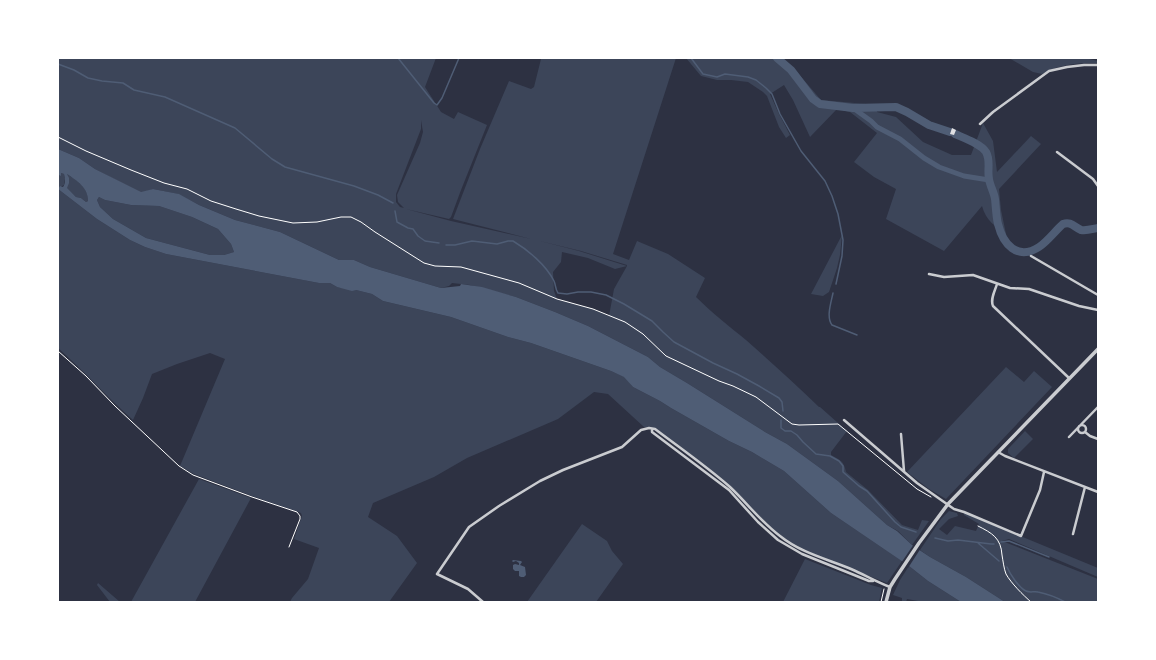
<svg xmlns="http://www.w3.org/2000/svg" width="1156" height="660" viewBox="0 0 1156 660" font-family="Mulish,sans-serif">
  <rect width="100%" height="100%" fill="#2d3142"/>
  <path fill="#3c4559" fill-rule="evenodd" d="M58 58H436L425 87 441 112 454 119 458 112 487 125 461 190 451 217 449 219 406 209 451 221 531 239 453 219 480 149 509 81 531 89 534 87 541 59 540 58H676L613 254 629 260 637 241 668 254 705 278 696 297C712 313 729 326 746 340 771 362 795 384 819 407H820L847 431 831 452V455C840 460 844 461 846 472L868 490 902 525 918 530 922 520 929 521 912 545 898 531 887 525 838 481 787 444 765 432 687 383 660 367 648 357 588 326 555 312 516 297 470 285 452 283 449 286 441 288 370 267 354 260H339L280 232 235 220 199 205 178 194 153 189 141 193 95 169 79 158 58 149ZM421 120 423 132 420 143 397 195 398 202 404 208 400 207 396 202V194L421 129ZM540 241 581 251 627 265V266L579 251ZM562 252 588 258 615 269 627 266 614 289 609 316 593 309 557 299 554 291 553 272 561 262Z
    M686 58H781L797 72 821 100 877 105V112L896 117 923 142 952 155H971L983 123 993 141 997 172 1031 136 1041 144 999 189 1001 210 1006 234C994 226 986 220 982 206L944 251 886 219 896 189 874 177 854 162 877 133 850 112 837 109 810 137 793 100 784 85 770 94 779 114 790 135 786 138 779 127 767 96 763 92 748 82 731 80H717L701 76Z
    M1009 58H1085L1098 61V63C1078 63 1060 64 1042 74L1033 72Z
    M61 173 64 174 65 179 64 185 58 188V175L61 176Z
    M67 174C77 181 88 186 88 201L86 202 81 198 76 197 66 188C70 180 68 181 67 174Z
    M58 189 97 219 130 240 145 247 166 254 319 283H330L337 287 356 290 372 294 383 301 451 317 508 337 531 343 611 371 625 377 633 387 660 401 671 408 729 441 752 452 784 471 831 513 902 561 887 583 803 550 780 536 760 519 732 488 655 429 644 427 608 394 594 392 558 419 467 458 434 477 373 503 368 517 397 536 417 563 389 602H290L292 598 308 579 319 548 294 539 302 516 301 513 252 496 194 474 180 466 225 359 210 353 177 364 152 374 143 398 133 420C107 397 84 371 58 348Z
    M99 197 105 200 131 205 159 206 192 217 218 229 231 244 234 252 224 255H210L146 238 113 219 100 207 97 200Z
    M842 235 840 255 837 268 829 292 823 296 811 294Z
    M1006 367 1024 382 1034 371 1052 387 946 499 929 489 907 472Z
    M1025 431 1033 439 1014 458 1008 453V449Z
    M199 479 251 498 195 602H131Z
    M949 511 957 513 958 516 949 519 939 529 947 535 955 526 976 531 979 524 964 515V513L1098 568V577L1009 539 1002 541 1098 579V602H1005L966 577 930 557 920 550 941 519Z
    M582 524 607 541 612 551 623 564 596 602H527Z
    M805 559 871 585 882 588 879 602H783Z
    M909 566 928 581 961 602H918V601L907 599 906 602 902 601V598L893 595 900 580Z
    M98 583 120 602H110L97 585Z"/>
  <path fill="#4f5d75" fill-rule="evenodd" d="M58 149 79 158 95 169 141 192 153 189 179 194 199 205 235 220 280 232 339 260H354L370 267 441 288 460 286 461 284 482 287 516 297 555 312 588 326 648 357 660 367 687 383 765 432 787 444 838 481 887 525 897 531 912 545 930 557 966 577 1005 602H961L928 581 909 566 831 513 784 471 752 452 729 441 671 408 660 401 633 387 624 377 611 371 531 343 508 337 451 317 383 301 372 294 356 290 352 291 337 287 330 283H319L166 254 145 247 130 240 97 219 58 189 60 186 63 187C66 183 65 178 64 174L61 173V176L58 175ZM67 174C77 181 88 187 88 201L86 202 81 198 76 197 67 188 69 183V178ZM99 197 105 200 131 205 159 206 192 217 218 229 231 244 234 252 224 255H210L146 238 113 219 100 207 97 200Z
    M513 560 521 561 522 562 520 565 525 567 526 575 524 577H521L519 576V571H515L513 569V565L515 564 519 565V563L516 561 513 562 512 561Z"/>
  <path fill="#2d3142" d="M914 544 921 548 908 568 901 563Z"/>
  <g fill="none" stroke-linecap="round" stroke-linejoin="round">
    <path stroke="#4f5d75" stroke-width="1.5" d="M398 58 434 103 437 105 442 98 459 58
      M691 58 703 74 717 77 725 74 748 77 756 80 766 88 772 94 780 114 801 151 825 181 832 196 838 214 843 240 842 256 836 284
      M58 64 74 70 88 78 102 81 123 83 134 90 165 97 235 128 272 159 285 167 354 186 378 195 393 203
      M395 211 397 222 408 228 413 229 418 236 425 241 439 243
      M446 245H455L472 241 497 244 508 241H513C528 250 546 265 554 281 556 285 555 289 558 293L567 294 578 292H591L606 295 624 304 652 321 663 332 674 342 713 363 737 374 759 386 779 398 782 402 783 411
      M833 293C831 303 826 317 832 325L857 335
      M781 420V428L785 431H791L797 435 803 442 816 454 830 456 839 461 843 466V472L859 486 867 491 895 522 901 527 916 532
      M935 538 948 541 958 540 991 544H994
      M1001 542 1009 541 1049 557
      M978 543 999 561
      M1007 567C1010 574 1019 588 1026 591 1030 593 1034 591 1038 592 1048 594 1056 597 1065 602"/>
    <path stroke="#4f5d75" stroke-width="5" d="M853 108 871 121 877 127 900 139 924 158 939 167 964 176 989 180"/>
    <path stroke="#4f5d75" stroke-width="8" d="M777 58 791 70 813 99 820 104 853 108 896 107 907 112 929 125 950 132
      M955 134C964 138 981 144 986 152 991 161 987 170 989 179 990 186 994 192 995 199 996 207 996 216 998 224 1003 244 1017 261 1039 247 1048 241 1055 231 1063 224 1071 221 1074 227 1081 230 1087 231 1092 229 1098 228"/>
  </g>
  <path fill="#e0e0e3" d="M952 128 956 130 954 135 950 134Z"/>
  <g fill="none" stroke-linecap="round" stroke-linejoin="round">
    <path stroke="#fff" stroke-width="1" d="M58 137 86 151 131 170 164 183 187 189 211 201 236 209 259 216 293 223 317 222 341 217H351L361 222 375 232 424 263 435 266 461 267 519 283 557 299 593 309 625 322 643 334 666 356 719 381 733 386 756 397 792 424 799 425 838 424 917 489 931 497
      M58 351 86 376 115 406 179 466 193 475 252 497 297 512 300 516V519L289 547
      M978 526C992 533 1001 538 1002 555 1003 561 1004 569 1006 574 1011 583 1023 595 1031 602
      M881 602 884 589"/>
    <path stroke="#caccd0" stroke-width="2.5" d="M980 124 993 112 1049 71 1067 67 1084 65H1098
      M1057 152 1093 179 1098 186
      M1031 256 1098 295
      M929 274 944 277 973 275 1010 288 1029 289 1079 306 1098 310
      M997 284C995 291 990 299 993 306L1069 378
      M844 420 917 483 954 509 964 512 1021 536 1040 490 1044 472
      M1078 429a4 4 0 1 1 8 0a4 4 0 1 1-8 0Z
      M652 429V432L729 490 758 522 778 540 802 554 869 581H873
      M1085 432 1090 436 1098 439
      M901 434 904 471
      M1069 437 1098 407
      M998 452 1005 456 1098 492
      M1073 534 1085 487
      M483 602 468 589 437 574 469 527 499 506 540 481 563 470 622 447 641 430 649 428 655 429C680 448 706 466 730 487 747 503 761 522 780 536 801 553 827 559 851 569 865 575 877 582 890 587"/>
    <path stroke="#caccd0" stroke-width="3.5" d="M886 602 890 587 895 579 919 543 948 504 1098 349"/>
  </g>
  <rect width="1156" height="660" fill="none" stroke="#ffffff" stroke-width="118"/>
</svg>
